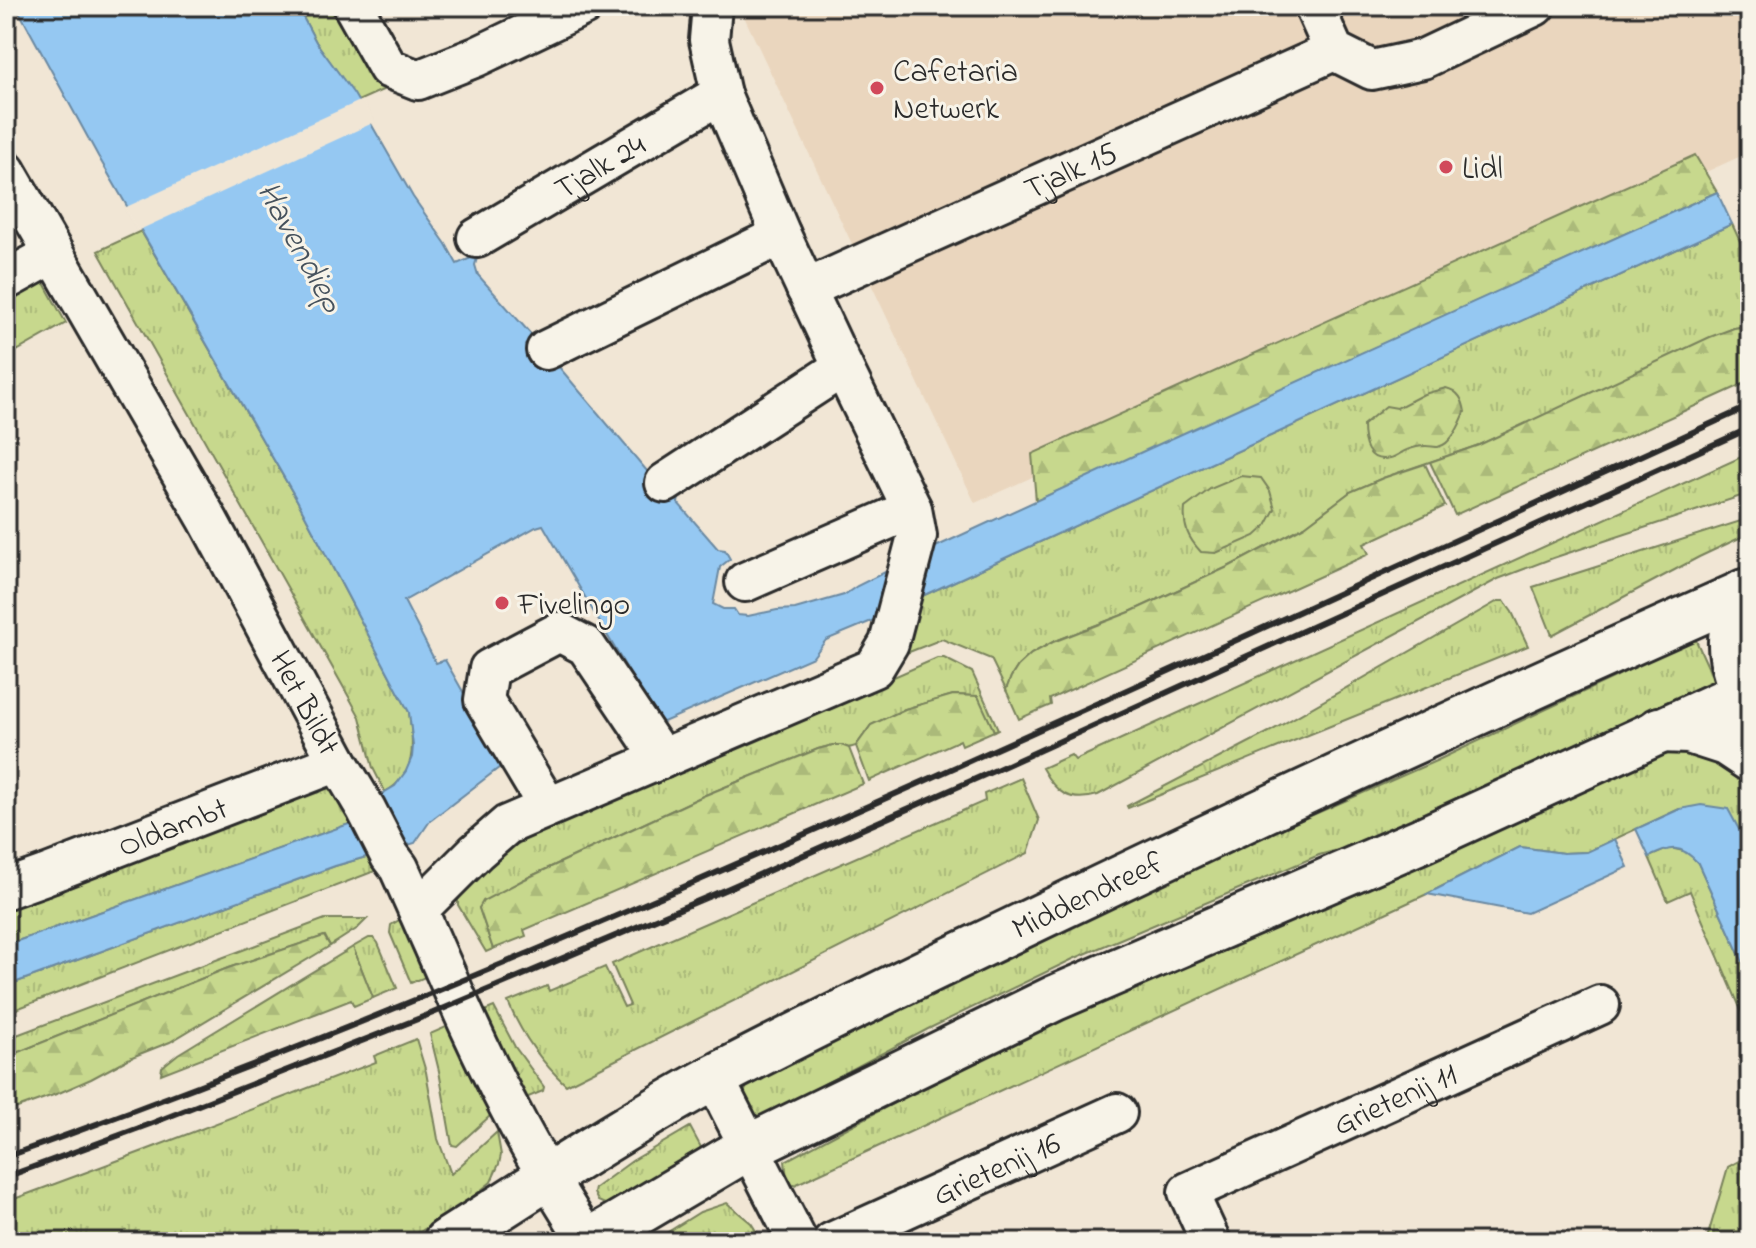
<svg xmlns="http://www.w3.org/2000/svg" width="1756" height="1248" viewBox="0 0 1756 1248" font-family="'Indie Flower',sans-serif">
  <defs>
    <pattern id="grass-tufts" width="24" height="20" patternUnits="userSpaceOnUse" patternTransform="scale(2)"><rect width="24" height="20" fill="#c7d88d"/><path d="M3 7l-1-3M5 7V3M7 7l1-3M15 17l-1-3M17 17v-4M19 17l1-3" fill="none" stroke="#abba7a"/></pattern>
    <pattern id="forest-firs" width="22" height="20" patternUnits="userSpaceOnUse" patternTransform="scale(2)"><rect width="22" height="20" fill="#c7d88d"/><path d="M5 1l3.5 6h-7zM16 11l3.5 6h-7z" fill="#abba7a"/></pattern>
  </defs>
  <rect width="100%" height="100%" fill="#f1e6d5"/>
  <filter id="ink" filterUnits="userSpaceOnUse"><feTurbulence type="fractalNoise" baseFrequency=".0125" numOctaves="2"/><feDisplacementMap in="SourceGraphic" scale="16" xChannelSelector="R" yChannelSelector="G"/><feConvolveMatrix kernelMatrix="1 2 1 2 8 2 1 2 1" color-interpolation-filters="sRGB"/></filter>
  <g filter="url(#ink)">
    <path fill="#ead6be" d="M739 6H1750V152L975 503Z"/>
    <path fill="url(#grass-tufts)" stroke="#79825c" stroke-width="2" d="M297 6H333L375 81 385 89 358 101 316 42Z
      M1732 224 1750 263V326L1734 328 1479 445 1383 478 1350 492 1305 526 1230 566 1130 612 1053 642 1031 654 1018 666 1011 677 1006 690 991 659 942 639 904 654 920 597Z
      M141 231 297 500 409 712C413 744 418 774 385 792L373 768 360 717 349 697 98 251Z
      M38 272 66 323 6 357V291Z
      M1750 453V493L1553 558 1498 579 1098 795C1070 803 1056 794 1042 768L1071 755 1075 760Z
      M1750 518V533L1699 557 1552 635 1533 587Z
      M1498 601H1504L1512 612 1528 646 1128 808 1127 806 1269 732Z
      M1694 636 1719 691 1402 833 1319 855 1073 959 928 1029 751 1123 742 1098 747 1086 818 1049 930 983 1438 760 1615 677Z
      M937 658H944L972 672 998 729 994 731 977 696 953 695 905 709 871 725 856 746 849 748 841 745H833L818 749 703 796 523 880 479 908 493 949 486 952 458 905V900L479 872 500 854 534 835Z
      M1677 744 1743 775 1750 783V850L1745 840 1679 809 1587 852 1563 853 1520 847 1427 894 788 1188 785 1161 967 1064 1165 967Z
      M1021 778 1039 820 1028 853 566 1085C541 1062 521 1033 508 1002L547 986 549 991 605 967 624 1007 630 1005 612 964 985 801 984 794Z
      M316 779 339 796 355 822 6 945V899Z
      M1670 848 1688 852 1698 863 1750 978V1031L1690 891 1668 901 1649 857Z
      M373 855 380 869 6 1013V986L335 866Z
      M404 917 430 975 411 983 390 933 391 925Z
      M325 919H367L358 928 330 946 325 936 228 968 6 1057V1039Z
      M369 938H374L378 943 397 988 373 998 353 947Z
      M494 1007 515 1047 544 1087 543 1091 521 1100 477 1014Z
      M453 1024 490 1116 457 1146 452 1145 439 1071 430 1034Z
      M416 1039 426 1072 438 1139 451 1174 497 1132 501 1155 499 1164 491 1182 464 1204 404 1242H6V1202L146 1150 376 1062 374 1056Z
      M690 1127 703 1151V1156L607 1205 598 1201 594 1193 595 1188 632 1161Z
      M1750 1155V1242H1706L1728 1167Z
      M727 1203 751 1223 763 1242H652L700 1212Z"/>
    <path fill="url(#forest-firs)" stroke="#79825c" stroke-width="2" d="M1695 155 1717 192 1036 501 1032 454Z
      M1750 326V381L1455 515 1430 462 1479 445 1710 337 1734 328Z
      M1446 388C1459 391 1463 400 1465 412 1460 424 1452 444 1438 447 1436 447 1428 446 1426 446 1420 446 1412 448 1407 450 1401 452 1396 457 1390 458 1367 464 1363 442 1363 425L1386 406 1397 408 1424 394Z
      M1425 464 1445 506 1364 544 1369 554 1050 699 1051 705 1019 719 1006 690 1011 677 1018 666 1031 654 1053 642 1130 612 1230 566 1305 526 1350 492 1383 478Z
      M1241 476 1261 478 1270 491 1275 509 1266 526 1255 536 1216 553 1201 552C1188 538 1183 527 1185 508L1210 489Z
      M953 695 978 696 994 731 962 745 960 740 869 781 856 746 871 725 905 709Z
      M833 745H841L849 748 863 784 524 930 526 936 493 949 479 908 483 901 523 880 703 796 818 749Z
      M324 936 330 946 170 1042 132 1057 91 1079 59 1093 6 1112V1057L228 968Z
      M353 947 373 998 354 1006 351 1000 161 1074 162 1067 178 1054Z"/>
    <path fill="#95c8f2" stroke="#6b89a2" stroke-width="2" d="M16 6H297L316 42 354 94 413 197 446 244 457 264 478 255 475 265 478 275 536 340 561 362 559 367 653 478 650 482 662 502 680 493 678 503 718 549 725 550 730 559 720 567 713 604 723 609H734L738 615 748 616 777 610 795 609 844 595 857 586 929 550 1144 451 1717 192 1732 224 920 597 886 615 826 640 813 657 659 724 543 525 536 527 404 601 436 663 445 660 504 764 430 821 415 843 335 866 6 986V945L355 822 385 792 395 786 406 771 412 757 413 746 409 712 297 500 98 156Z
      M1701 805 1728 809 1750 850V978L1698 863C1680 843 1671 847 1649 857L1636 829 1680 809Z
      M1615 839 1628 867 1527 913 1427 894 1520 847 1563 853 1587 852Z"/>
    <path fill="#f1e6d5" d="M362 100 375 122 137 231 124 208Z"/>
    <g fill="none" stroke-linecap="round" stroke-linejoin="round">
      <g stroke="#2b2b2b" stroke-width="44">
        <g id="minor">
          <path d="M353 6 388 68 418 80 476 57 583 6"/>
          <path d="M1314 6 1334 51 1372 70 1423 59 1535 6"/>
          <path id="s1" d="M6 171 208 520 338 762 366 809 390 856 399 868C436 949 469 1032 511 1111 534 1156 561 1199 588 1242"/>
          <path id="s2" d="M477 238 721 94"/>
          <path d="M6 280 53 254"/>
          <path id="s3" d="M806 289 1334 51"/>
          <path d="M546 350 781 235"/>
          <path d="M665 483 843 367"/>
          <path d="M745 582 912 509"/>
          <path d="M548 807 484 700 489 669 559 632 586 646 662 759"/>
          <path id="s4" d="M6 889 45 875 338 762"/>
          <path d="M418 910 476 852 507 825 874 668 889 643 917 536 912 509 843 367 781 235 721 94 709 40 712 6"/>
          <path d="M714 1078 798 1242"/>
          <path id="s5" d="M832 1242 1117 1113"/>
          <path id="s6" d="M1211 1242 1188 1192 1600 1005"/>
        </g>
      </g>
      <g stroke="#2b2b2b" stroke-width="50">
        <g id="secondary">
          <path d="M1744 592C1740 608 1731 626 1731 641 1730 664 1741 688 1750 709"/>
          <path d="M1659 730 1689 731 1726 743 1750 759"/>
          <path id="s7" d="M446 1242C535 1186 622 1127 715 1077 823 1020 934 968 1044 915 1277 803 1513 695 1750 590"/>
          <path d="M588 1242 749 1147 1055 998 1422 840 1750 690"/>
        </g>
      </g>
      <use href="#minor" stroke="#f7f3e8" stroke-width="38"/>
      <use href="#secondary" stroke="#f7f3e8" stroke-width="44"/>
      <path stroke="#2b2b2b" stroke-width="6" d="M6 1157C396 1018 774 850 1151 679 1350 588 1550 497 1750 406
        M6 1177 150 1124 433 1013 729 888 998 769 1750 428"/>
    </g>
  </g>
  <g fill="#d1495b" stroke="#f7f3e8" stroke-width="3">
    <circle cx="877" cy="88" r="8"/>
    <circle cx="1446" cy="167" r="8"/>
    <circle cx="502" cy="603" r="8"/>
  </g>
  <g text-anchor="middle" stroke-width="6" stroke-linejoin="round" paint-order="stroke">
    <g font-size="32" fill="#2b2b2b" stroke="#f7f3e8" text-anchor="start">
      <text x="893" y="81">Cafetaria<tspan x="893" dy="37">Netwerk</tspan></text>
      <text x="1462" y="178">Lidl</text>
      <text x="518" y="614">Fivelingo</text>
    </g>
    <g font-size="32" fill="#2b2b2b" stroke="#f7f3e8">
      <text dy="11" stroke="none"><textPath href="#s2" startOffset="142">Tjalk 24</textPath></text>
      <text dy="11" stroke="none"><textPath href="#s3" startOffset="290">Tjalk 15</textPath></text>
      <text dy="11" stroke="none"><textPath href="#s1" startOffset="610">Het Bildt</textPath></text>
      <text dy="11" stroke="none"><textPath href="#s4" startOffset="178">Oldambt</textPath></text>
      <text dy="11" stroke="none"><textPath href="#s7" startOffset="730">Middendreef</textPath></text>
      <text dy="11" stroke="none"><textPath href="#s6" startOffset="282">Grietenij 11</textPath></text>
      <text dy="11" stroke="none"><textPath href="#s5" startOffset="180">Grietenij 16</textPath></text>
    </g>
    <g font-size="34" font-style="italic" fill="#46525d" stroke="#f7f3e8">
      <text transform="translate(302 246) rotate(61)" y="12">Havendiep</text>
    </g>
  </g>
  <rect width="1756" height="1248" fill="none" stroke="#f7f3e8" stroke-width="32"/>
  <rect x="16" y="16" width="1724" height="1216" fill="none" stroke="#2b2b2b" stroke-width="3" filter="url(#ink)"/>
</svg>
